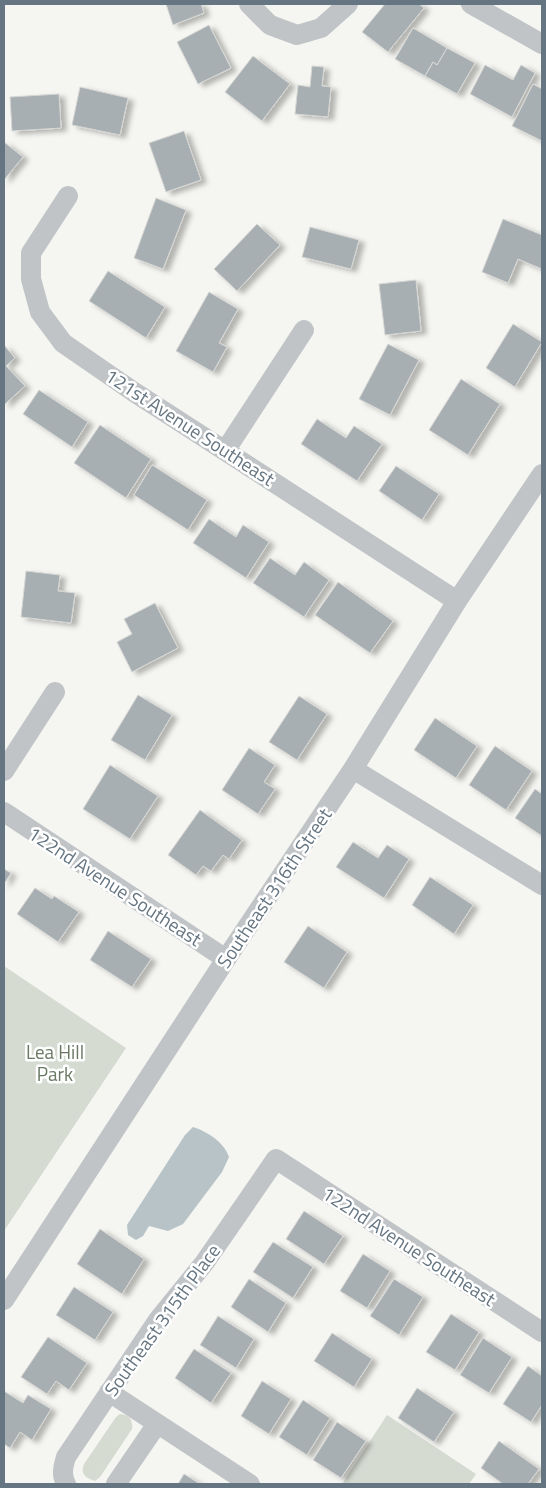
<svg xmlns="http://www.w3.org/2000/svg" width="546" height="1488" viewBox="0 0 546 1488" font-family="'Titillium Web',sans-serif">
  <defs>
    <filter id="shadow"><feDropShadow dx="5.5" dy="3" stdDeviation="2.5" flood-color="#0004"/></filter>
  </defs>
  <rect width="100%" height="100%" fill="#f5f5f1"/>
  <path fill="#d6dbd2" d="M4 966 126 1048 4 1231Z
    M120 1414C130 1415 133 1420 132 1429L100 1477 95 1481C85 1478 80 1474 84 1464L116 1417Z
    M387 1415 476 1474 469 1484H342Z"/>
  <path fill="#b7c3c7" d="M193 1127C208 1132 224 1142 229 1157L222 1172 183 1224 168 1231 149 1226 143 1236 136 1240 128 1235 127 1225 185 1135Z"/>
  <path fill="#a7afb3" stroke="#d6d6d4" filter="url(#shadow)" d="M166 4H201L204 13 173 25Z
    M385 4H419L424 8 388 52 362 32Z
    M209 25 231 68 198 84 177 42Z
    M413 28 447 48 437 65 433 62 425 76 395 59Z
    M447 48 475 63 457 94 425 76 433 62 437 65Z
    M253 56 290 84 262 121 225 92Z
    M485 65 513 80 521 65 535 73 512 117 470 94Z
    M312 66 324 67 322 86 331 87 328 117 295 114 298 85 310 87Z
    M533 84 542 89V141L512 126Z
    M80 87 128 98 120 135 72 125Z
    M59 94 61 128 12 131 10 97Z
    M184 131 201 180 166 192 149 143Z
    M4 142 23 157 4 180Z
    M156 198 186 210 163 269 134 258Z
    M503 219 542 235V269L518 259 508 283 482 272Z
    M257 224 280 245 237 291 214 269Z
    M310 227 359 240 351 269 302 257Z
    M108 271 165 307 146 338 89 301Z
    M416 280 421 331 385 335 379 284Z
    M209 292 238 309 219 343 227 347 213 372 176 351Z
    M513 324 542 342 515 387 486 368Z
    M388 344 419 360 390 415 359 399Z
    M4 345 15 358 6 366 25 386 4 405Z
    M461 379 500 404 468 455 429 430Z
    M39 390 88 422 72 447 23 414Z
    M317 419 346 438 354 426 382 444 357 481 301 444Z
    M100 425 151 459 126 498 74 463Z
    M152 465 207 500 188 530 134 495Z
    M396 466 439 494 422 520 379 491Z
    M209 519 236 537 243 525 269 542 246 578 193 543Z
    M270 558 295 575 304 562 329 580 304 617 253 583Z
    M26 571 60 575 58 591 75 593 71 623 21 617Z
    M338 582 393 621 370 653 315 615Z
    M155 603 178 648 132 672 117 642 132 634 124 619Z
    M138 695 172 715 145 760 111 740Z
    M299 696 327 714 297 760 269 742Z
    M435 718 477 746 456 778 414 750Z
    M495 746 532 771 506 810 469 785Z
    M249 748 275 765 264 782 275 789 258 814 222 790Z
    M110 765 158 796 130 839 83 809Z
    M535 789 542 794V836L515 818Z
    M200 810 242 840 229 859 223 855 211 871 203 866 196 875 168 855Z
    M353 842 378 858 387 845 409 859 384 898 336 867Z
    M4 869 11 873 4 884Z
    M430 877 473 905 454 934 412 905Z
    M35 888 52 899 54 896 79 912 58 942 17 914Z
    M308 926 347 952 324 988 284 962Z
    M108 931 151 959 132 987 90 960Z
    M304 1211 343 1236 324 1264 286 1239Z
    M100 1229 144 1259 122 1294 77 1264Z
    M273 1242 313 1267 293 1298 253 1272Z
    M363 1254 390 1271 367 1308 340 1291Z
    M249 1279 286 1303 268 1332 231 1307Z
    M394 1279 423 1297 399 1335 370 1316Z
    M74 1287 113 1312 95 1340 56 1315Z
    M451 1314 479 1332 455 1370 426 1352Z
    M218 1316 254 1339 236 1368 200 1345Z
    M332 1333 372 1359 354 1387 314 1361Z
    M48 1337 87 1363 69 1390 56 1381 47 1394 21 1377Z
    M483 1338 512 1357 489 1393 460 1375Z
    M194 1349 231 1373 211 1403 175 1378Z
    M528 1366 542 1376V1405L531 1422 503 1404Z
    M262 1381 291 1399 269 1434 241 1416Z
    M417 1388 454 1412 434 1442 398 1418Z
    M4 1391 23 1403 28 1395 51 1409 32 1440 20 1432 10 1448 4 1444Z
    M303 1400 330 1418 307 1455 279 1437Z
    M337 1422 366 1441 341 1478 313 1460Z
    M499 1441 539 1469 528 1484H503L481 1468Z
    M184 1474 200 1484H178Z"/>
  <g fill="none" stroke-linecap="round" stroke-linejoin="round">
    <path stroke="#c0c4c7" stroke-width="20" d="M249 4 270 25 297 35 321 28 348 4
      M471 4 542 44
      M68 196 31 253V279L40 312 63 343 134 392 457 601
      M225 451 304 330
      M353 769 542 885
      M4 771 55 692
      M4 812 226 959
      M4 1300 226 959 353 769 457 601 542 474
      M109 1392 250 1484
      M66 1484C61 1475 63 1467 66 1457L158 1320 205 1262 276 1159 542 1332
      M116 1484 157 1424"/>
  </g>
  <g text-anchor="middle" stroke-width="5" stroke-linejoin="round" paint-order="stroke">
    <g font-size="19" fill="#657581" stroke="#fff">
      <text transform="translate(190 427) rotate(33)" y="7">121st Avenue Southeast</text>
      <text transform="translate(115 886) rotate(33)" y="7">122nd Avenue Southeast</text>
      <text transform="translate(274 888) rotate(-56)" y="7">Southeast 316th Street</text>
      <text transform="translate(409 1246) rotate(33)" y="7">122nd Avenue Southeast</text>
      <text transform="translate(162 1320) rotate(-54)" y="7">Southeast 315th Place</text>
    </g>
    <g font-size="19" fill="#687863" stroke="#fff">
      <text x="55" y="1059">Lea Hill<tspan x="55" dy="22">Park</tspan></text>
    </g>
  </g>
  <rect width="546" height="1488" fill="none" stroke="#657581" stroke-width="10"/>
</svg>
